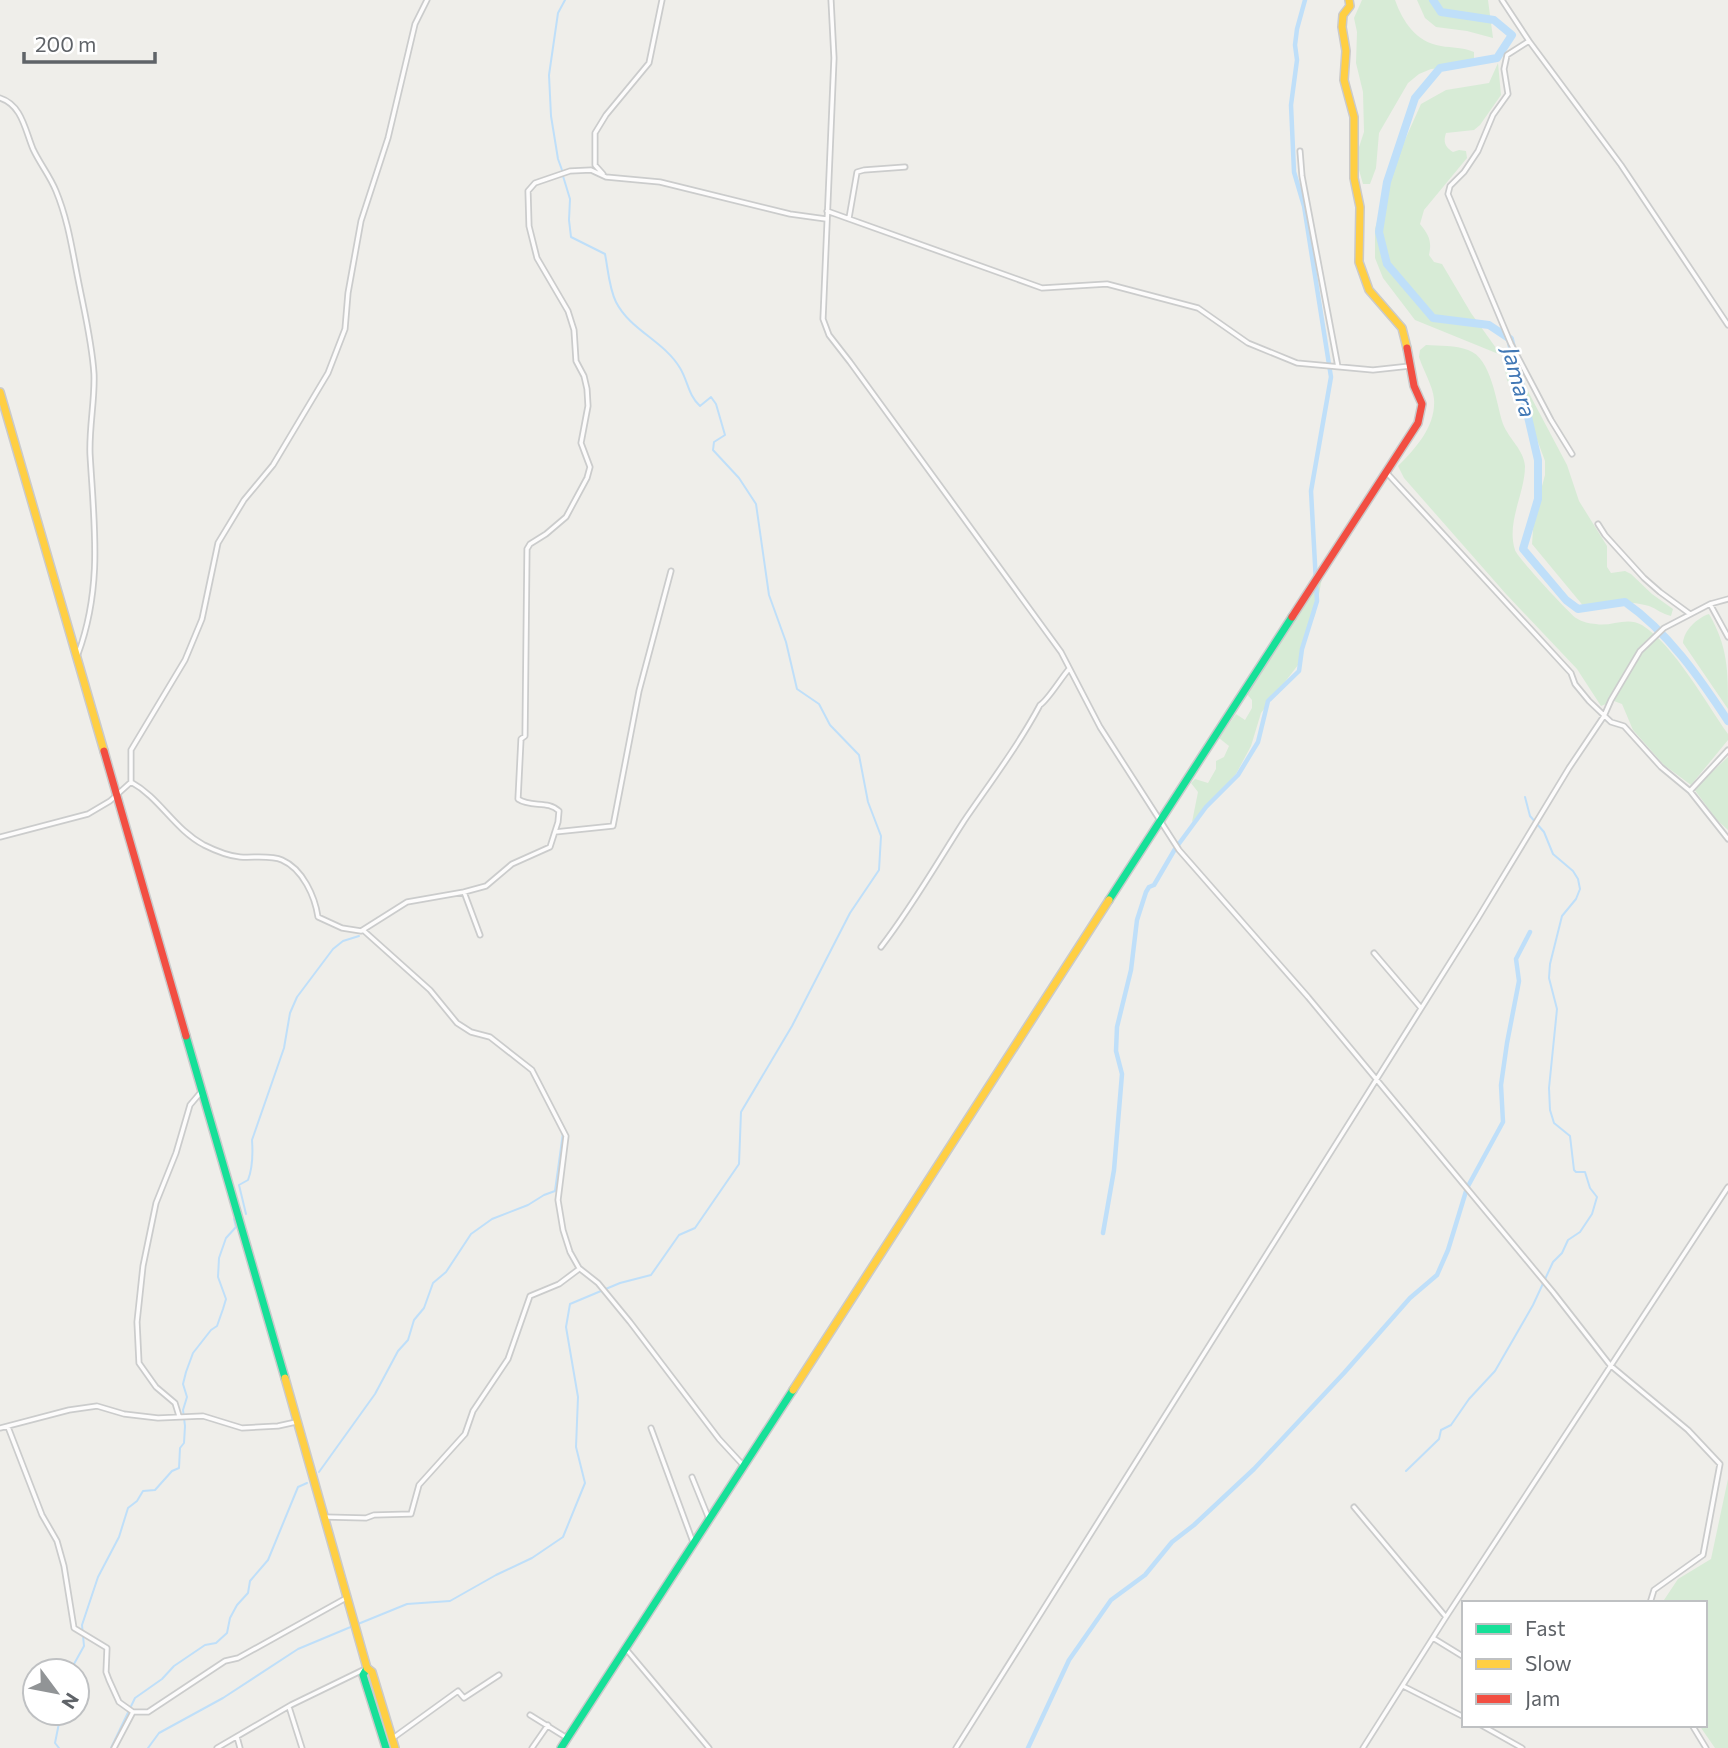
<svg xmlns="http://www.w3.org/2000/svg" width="1728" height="1748" viewBox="0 0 1728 1748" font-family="Commissioner,sans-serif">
  <rect width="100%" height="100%" fill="#efeeea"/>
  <path fill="#d7ebd6" d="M1362 0H1395C1403 22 1416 42 1441 46 1452 48 1463 47 1474 52V59L1454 67 1431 69 1419 74 1408 83 1379 133 1376 168 1370 184H1363L1357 163 1359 147 1364 132 1363 92 1356 63 1357 32 1354 18Z
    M1417 0H1488L1493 38 1467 31 1436 27 1425 18Z
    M1498 63 1501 95 1480 125 1474 130 1446 133C1443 142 1445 147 1453 152L1459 150 1466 151 1467 158 1424 210 1420 224C1429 235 1432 241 1429 255L1434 262 1442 264 1471 313 1501 355 1415 320 1383 278 1375 258V229L1391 171 1421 104 1446 90 1489 83Z
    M1426 345C1439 346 1456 345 1468 350 1492 358 1496 403 1503 424 1509 439 1524 450 1525 466 1525 494 1506 522 1515 550 1517 557 1568 612 1576 618 1580 621 1590 624 1596 624 1611 627 1627 616 1642 625 1674 645 1706 703 1728 734V740L1691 785 1664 765 1633 730 1622 704 1614 701 1601 706 1577 669 1506 594 1404 478 1398 466C1416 448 1436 426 1434 399 1433 386 1423 370 1419 357L1420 350Z
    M1503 360 1512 361 1567 465 1579 501 1607 546V567L1611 573 1625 571 1631 574 1652 594 1673 609 1671 616C1662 614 1657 609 1649 606 1629 600 1606 602 1585 608L1532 544 1534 516 1545 475V461L1529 418 1507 380Z
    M1322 578 1315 615 1307 632 1298 665 1261 713 1251 746 1236 774 1192 822 1198 792 1191 783 1195 779 1208 783 1216 769V761L1224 757 1229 746 1219 738 1236 714 1245 720 1252 708V700L1246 693Z
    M1709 614C1728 647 1728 670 1728 709L1683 643C1684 630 1697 618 1709 614Z
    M1728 757V830L1717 820 1694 789Z
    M1728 1479V1748H1715L1699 1725H1705V1603H1662L1678 1579 1711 1559Z"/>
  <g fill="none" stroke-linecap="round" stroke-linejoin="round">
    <path stroke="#bfdff9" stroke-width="2" d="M562 170 558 159 551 116 549 75 558 13 565 0
      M246 1214 239 1185 248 1180C253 1167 253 1154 252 1140L284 1048 290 1013 297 997 333 949 343 941 359 936
      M1406 1471 1439 1439 1441 1430 1451 1425 1469 1399 1495 1371 1533 1305 1553 1262 1562 1253 1568 1240 1580 1232 1592 1214 1597 1197 1590 1188 1585 1172H1576L1574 1170 1570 1136 1554 1123 1550 1110 1549 1088 1557 1009 1549 978 1550 964 1562 916 1576 899 1580 889 1578 879 1573 871 1553 854 1544 832 1530 816 1525 797
      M319 1472 375 1394 398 1351 408 1340 414 1320 424 1308 433 1283 446 1272 471 1234 492 1219 528 1205 544 1195 555 1191 563 1133
      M358 1624 407 1604 450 1601 496 1575 532 1558 563 1537 585 1483 576 1447 578 1397 566 1327 570 1304 620 1283 651 1275 679 1235 695 1228 739 1164 741 1112 792 1026 850 913 879 870 881 836 868 802 859 755 830 725 819 704 797 689 786 642 769 595 756 504 739 478 713 450 714 442 725 435 716 404 711 397 700 406C688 395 688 381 680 368 664 341 630 330 616 302 609 288 608 269 605 254L571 237 569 220 570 199 563 176
      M74 1671V1664L84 1646 82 1625 98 1577 119 1537 128 1508 137 1501 143 1491 155 1490 172 1471 179 1468 180 1448 184 1443 185 1426 183 1410 187 1397 183 1384 186 1372 193 1353 211 1330 217 1326 223 1309 226 1299 218 1277 219 1258 226 1238 236 1227 234 1219 236 1217
      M59 1748 55 1743 61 1713
      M111 1748 135 1698 162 1679 174 1666 205 1645 216 1643 227 1633 230 1618 237 1605 248 1593 250 1581 268 1560 298 1487 307 1483
      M148 1748 159 1733 223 1698 298 1649 353 1626"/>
    <path stroke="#bfdff9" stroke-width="4.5" d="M1178 845 1206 807 1238 775 1258 742 1268 701 1299 671 1302 649 1317 601 1311 491 1331 377 1304 206 1294 172 1291 105 1297 60 1295 45 1297 29 1305 0
      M1103 1233 1114 1170 1122 1074 1116 1051 1117 1027 1131 970 1137 920 1146 892 1149 887 1154 885 1175 849
      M1028 1748 1069 1660 1111 1600 1145 1575 1172 1542 1194 1525 1254 1469 1344 1373 1410 1298 1437 1275 1448 1250 1467 1188 1503 1122 1501 1085 1507 1043 1519 981 1516 959 1530 932"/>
    <path stroke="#bfdff9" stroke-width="8" d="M1433 0 1441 12 1494 20 1512 35 1497 58 1440 68 1415 98 1387 182 1379 232 1387 264 1433 318 1489 325 1510 339 1538 460V499L1523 549 1566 600 1578 609 1625 602C1668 632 1699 677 1728 721"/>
    <g stroke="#cbcccc" stroke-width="7">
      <path id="street" d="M831 0 834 58 823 319 829 335 850 362 1061 652 1100 727 1179 850 1308 997 1553 1292 1610 1365 1688 1430 1720 1464 1703 1555 1654 1590 1650 1603
        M1502 0 1529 41 1621 165 1728 325
        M1529 41 1507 55 1504 69 1508 94 1493 115 1478 151 1464 172 1450 186 1448 194 1511 344 1551 420 1572 454
        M0 98C22 105 25 130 33 149 40 164 50 176 56 191 68 220 72 249 78 279 84 310 92 342 94 374 95 400 89 427 90 454 94 524 103 586 78 654
        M1300 151 1302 176 1338 367
        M603 174 595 165V133L606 115 649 63 662 0
        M827 211 1042 288 1107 284 1198 308 1248 343 1297 363 1373 370 1410 366
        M849 218 857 172 864 170 905 167
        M1386 472 1571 673 1575 684 1589 701 1611 722 1624 726 1661 767 1690 791 1728 839
        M1598 524 1605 535 1644 578 1660 592 1690 614
        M1728 599 1710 604 1728 637
        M131 782C160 798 174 829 204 845 214 850 229 856 240 857 253 858 271 855 282 860 303 869 315 897 318 917L342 928 361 931 407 902 464 892 486 886 512 864 550 847 558 822 559 811C548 800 531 808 518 799L521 739 525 736 527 549 530 544 546 534 566 517 587 478 590 467 581 443 588 406 587 389 584 376 576 361 574 330 568 311 537 258 529 226 528 191 535 183 570 171 591 170 606 177 660 182 790 214 826 219
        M1690 791 1728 750
        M555 832 613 826 639 691 671 571
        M0 837 88 814 110 801 131 782V750L185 660 202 619 218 543 244 500 273 465 328 373 345 329 348 293 361 221 388 138 415 24 427 0
        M464 892 480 935
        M363 930 430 990 457 1023 471 1032 490 1037 532 1070 566 1136 558 1200 563 1230 570 1252 579 1268 598 1283 630 1322 719 1439 743 1465
        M881 947C912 907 937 863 964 821 990 783 1018 746 1040 705 1048 700 1061 678 1069 669
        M1374 953 1421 1008
        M179 1416 175 1403 156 1387 139 1363 137 1322 143 1266 156 1203 176 1153 190 1105 201 1092
        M8 1427 42 1515 57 1541 64 1566 74 1628 107 1648 106 1672 109 1680 119 1702 133 1712 114 1748
        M0 1428 69 1410 97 1406 124 1414 158 1418 203 1416 242 1428 278 1426 296 1422
        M651 1428 693 1542
        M692 1477 709 1519
        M1354 1507 1446 1617
        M325 1517 366 1518 374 1515 411 1514 419 1485 465 1434 473 1411 508 1359 530 1296 559 1284 579 1269
        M1433 1638 1464 1657
        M626 1649 709 1748
        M1403 1686 1464 1717
        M289 1707 302 1748
        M133 1712H148L225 1661 238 1658 348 1597
        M530 1715 567 1738
        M1481 1725 1522 1748
        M1692 1725 1706 1748
        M237 1737 240 1748
        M393 1738 458 1691 464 1698 499 1675
        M217 1748 291 1705 363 1670
        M532 1748 548 1725
        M956 1748 1478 918 1569 768 1604 716 1611 700 1640 651 1664 628 1710 604
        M1363 1748 1446 1617 1728 1187"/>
    </g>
    <g stroke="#cacacb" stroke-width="10">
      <path id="fast" d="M1109 900 1292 617
        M186 1036 285 1378
        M367 1668 363 1675 386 1748
        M561 1748 793 1390"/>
    </g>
    <g stroke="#cacacb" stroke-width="10">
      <path id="slow" d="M1349 0 1350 6 1343 15 1342 27 1346 51 1344 80 1354 117V178L1360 207 1359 262 1369 290 1402 328 1407 348
        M0 392 104 751
        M285 1378 367 1668 372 1672 395 1748
        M793 1390 1109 900"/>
    </g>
    <g stroke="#cacacb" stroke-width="10">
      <path id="jam" d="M1292 617 1418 423 1422 404 1414 386 1407 348
        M104 751 186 1036"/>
    </g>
    <use href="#street" stroke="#fdfcfc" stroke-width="3.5"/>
    <use href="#fast" stroke="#16e098" stroke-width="7"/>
    <use href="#slow" stroke="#ffcf43" stroke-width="7"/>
    <use href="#jam" stroke="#f24e42" stroke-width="7"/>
  </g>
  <g text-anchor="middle" stroke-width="5" stroke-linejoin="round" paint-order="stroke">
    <g font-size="23" font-style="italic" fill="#4278b5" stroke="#fff">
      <text transform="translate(1519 382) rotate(75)" y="8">Jamara</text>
    </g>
  </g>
  <rect x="1462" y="1601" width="245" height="126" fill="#ffffff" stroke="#bfc1c3" stroke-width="2"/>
  <rect x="1476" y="1624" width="35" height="10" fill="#16e098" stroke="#bfc1c3" stroke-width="2"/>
  <text x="1525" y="1636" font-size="21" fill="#5f6368">Fast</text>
  <rect x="1476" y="1659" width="35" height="10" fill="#ffcf43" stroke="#bfc1c3" stroke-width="2"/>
  <text x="1525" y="1671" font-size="21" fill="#5f6368">Slow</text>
  <rect x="1476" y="1694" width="35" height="10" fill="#f24e42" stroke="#bfc1c3" stroke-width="2"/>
  <text x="1525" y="1706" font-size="21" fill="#5f6368">Jam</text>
  <g transform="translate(56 1692) rotate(122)"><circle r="33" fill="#ffffff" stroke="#bfc1c3" stroke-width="2"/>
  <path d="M0-5L12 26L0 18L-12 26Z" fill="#919496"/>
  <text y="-10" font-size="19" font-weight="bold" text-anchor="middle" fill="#5f6368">N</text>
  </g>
  <path d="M24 52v10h131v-10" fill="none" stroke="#5f6368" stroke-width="3.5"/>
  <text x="35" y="52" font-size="21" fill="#5f6368" stroke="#ffffff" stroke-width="5" paint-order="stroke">200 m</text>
</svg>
